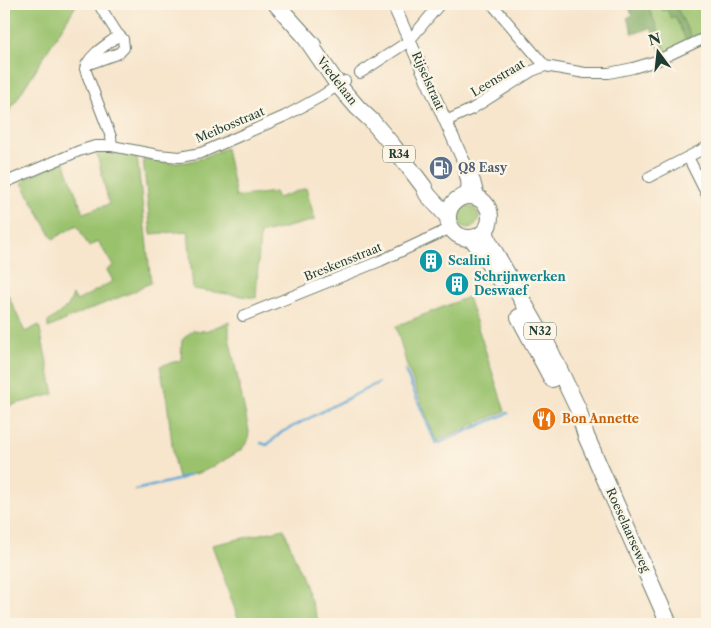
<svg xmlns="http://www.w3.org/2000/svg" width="711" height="628" viewBox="0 0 711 628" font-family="'Libre Caslon Text',serif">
  <rect width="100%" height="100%" fill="#fcf5e5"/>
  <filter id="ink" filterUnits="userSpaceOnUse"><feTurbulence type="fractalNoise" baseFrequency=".02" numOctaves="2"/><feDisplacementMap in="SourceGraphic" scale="10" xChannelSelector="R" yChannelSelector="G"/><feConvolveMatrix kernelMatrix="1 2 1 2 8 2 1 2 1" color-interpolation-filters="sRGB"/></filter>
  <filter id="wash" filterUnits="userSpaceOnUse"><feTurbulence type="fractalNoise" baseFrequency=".0096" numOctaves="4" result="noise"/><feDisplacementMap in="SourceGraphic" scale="20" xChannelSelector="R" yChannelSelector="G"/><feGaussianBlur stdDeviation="1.12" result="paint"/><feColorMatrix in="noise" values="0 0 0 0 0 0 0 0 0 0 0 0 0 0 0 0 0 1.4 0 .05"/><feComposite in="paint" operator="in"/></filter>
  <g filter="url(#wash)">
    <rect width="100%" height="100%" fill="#f7e5cc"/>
    <path fill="#9ac26d" stroke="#5c8050" d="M4 4H77L4 120Z
      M647 4H659L663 10 667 9 671 18 675 16 687 42 667 53Z
      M675 4H707V32L692 39Z
      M226 148 236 197 275 192 278 198 306 188 315 220 260 234 256 298 193 289 188 231 151 234 143 158C157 161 172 165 186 162 200 160 213 153 226 148Z
      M96 150H107L137 156 151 283 141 287 135 291 83 312 48 328V322L68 306 73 295 77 301 113 281 107 270 113 266 98 241 89 247 77 225 53 239 22 183 24 179 64 161 83 213 109 204Z
      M457 217a11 11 0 1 1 22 0a11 11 0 1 1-22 0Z
      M4 286 25 332 39 325 54 394 4 407Z
      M468 297 505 411 436 441 407 366 396 326Z
      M229 322V337L249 431 248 441 241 450 223 461 202 472 178 478 174 461 167 401 160 366 181 360 182 340 193 330 205 331Z
      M284 529 318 620 317 624H240L212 545Z"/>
    <path fill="#7ba860" stroke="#4d724a" d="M628 4H647L667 53 661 54 651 28 633 34 627 18 632 15Z
      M659 4H675L692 39 687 42 675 16 671 18 667 9 663 11Z"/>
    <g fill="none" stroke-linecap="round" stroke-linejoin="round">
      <path stroke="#5ba7d4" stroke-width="2.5" d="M405 370 436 444 508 413
        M261 443 267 445 282 432 378 383
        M135 490 177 480 189 475"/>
    </g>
  </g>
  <g filter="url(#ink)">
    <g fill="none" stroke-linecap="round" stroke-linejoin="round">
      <g stroke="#6b7869" stroke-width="12">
        <path id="minor" d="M492 4 545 66
          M101 8 117 33 123 39 124 48 119 53 86 65 85 69 111 137 112 146
          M86 65C94 51 107 45 119 35
          M360 73 409 41 440 4
          M446 121 472 109 532 71 545 66 585 73H609L633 68 656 61 707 37
          M688 157 707 195
          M649 177 707 147
          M4 183 79 151 95 146H112L158 155 180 157 201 153 285 116 320 97 345 81
          M243 316 380 261 451 228"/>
      </g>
      <g stroke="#6b7869" stroke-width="14">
        <path id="tertiary" d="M393 4 462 158 474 181 479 199
          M464 197C469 188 468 182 465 172"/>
      </g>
      <g stroke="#6b7869" stroke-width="18">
        <path id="primary" d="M276 4 313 45
          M305 37 338 85 358 108 372 121 393 146 424 187 427 194 448 217
          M448 217a21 21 0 1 1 42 0a21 21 0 1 1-42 0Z
          M485 231 489 242 547 344 578 409 586 436 669 624
          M472 238 498 278
          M519 317 552 379"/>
      </g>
      <use href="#minor" stroke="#fff" stroke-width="10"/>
      <use href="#tertiary" stroke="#fff" stroke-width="12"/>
      <use href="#primary" stroke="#fff" stroke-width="16"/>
    </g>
  </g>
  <defs>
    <g id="fuel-disc" transform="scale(1.25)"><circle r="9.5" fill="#5c6f8a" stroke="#fcf5e5"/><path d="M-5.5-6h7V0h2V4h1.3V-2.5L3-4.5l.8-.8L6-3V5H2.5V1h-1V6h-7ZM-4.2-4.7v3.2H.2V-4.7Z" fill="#fff"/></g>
    <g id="building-disc" transform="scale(1.25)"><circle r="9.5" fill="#0f9aa8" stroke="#fcf5e5"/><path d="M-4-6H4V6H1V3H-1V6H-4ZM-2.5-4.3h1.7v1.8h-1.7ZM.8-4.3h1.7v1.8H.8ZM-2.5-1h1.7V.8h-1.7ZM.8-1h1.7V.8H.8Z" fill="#fff"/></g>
    <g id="restaurant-disc" transform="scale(1.25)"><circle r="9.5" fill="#e8710a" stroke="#fcf5e5"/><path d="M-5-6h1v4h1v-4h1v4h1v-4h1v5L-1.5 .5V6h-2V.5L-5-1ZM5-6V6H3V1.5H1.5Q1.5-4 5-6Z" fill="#fff"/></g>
  </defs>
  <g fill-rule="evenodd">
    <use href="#fuel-disc" x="441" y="168"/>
    <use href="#building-disc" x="431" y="261"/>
    <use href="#building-disc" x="457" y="284"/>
    <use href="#restaurant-disc" x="544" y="419"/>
  </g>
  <g text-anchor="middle" stroke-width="5" stroke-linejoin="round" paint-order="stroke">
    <g fill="#fcf5e5" stroke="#617469" stroke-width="1">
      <rect x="383" y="145.5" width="32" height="17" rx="4"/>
      <rect x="524" y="322.5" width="32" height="17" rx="4"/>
    </g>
    <g font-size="11" font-weight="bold" fill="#1f3d34">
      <text x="399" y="158">R34</text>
      <text x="540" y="335">N32</text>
    </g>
    <g font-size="12" fill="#1f3d34" stroke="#fcf5e5">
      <text transform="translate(498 78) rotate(-31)" y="4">Leenstraat</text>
      <text transform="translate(337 81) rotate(52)" y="4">Vredelaan</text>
      <text transform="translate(428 81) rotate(66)" y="4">Rijselstraat</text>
      <text transform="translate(230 125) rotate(-23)" y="4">Meibosstraat</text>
      <text transform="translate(343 262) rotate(-22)" y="4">Breskensstraat</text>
      <text transform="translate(628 530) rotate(66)" y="4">Roeselaarseweg</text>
    </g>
    <g font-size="12" font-weight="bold" fill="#4e5e75" stroke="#fcf5e5" text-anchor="start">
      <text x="458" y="172">Q8 Easy</text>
    </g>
    <g font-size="12" font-weight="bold" fill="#0d838f" stroke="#fcf5e5" text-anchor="start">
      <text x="448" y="265">Scalini</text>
      <text x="474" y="281">Schrijnwerken<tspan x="474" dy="14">Deswaef</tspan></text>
    </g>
    <g font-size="12" font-weight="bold" fill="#c56008" stroke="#fcf5e5" text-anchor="start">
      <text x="562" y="423">Bon Annette</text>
    </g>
  </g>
  <rect width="711" height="628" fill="none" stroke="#fcf5e5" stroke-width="20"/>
  <g transform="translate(658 52) rotate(345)" stroke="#fcf5e5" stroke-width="4" paint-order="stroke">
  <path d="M0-4L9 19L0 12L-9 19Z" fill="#1f3d34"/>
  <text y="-8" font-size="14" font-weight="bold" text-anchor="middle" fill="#1f3d34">N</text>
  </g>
</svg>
